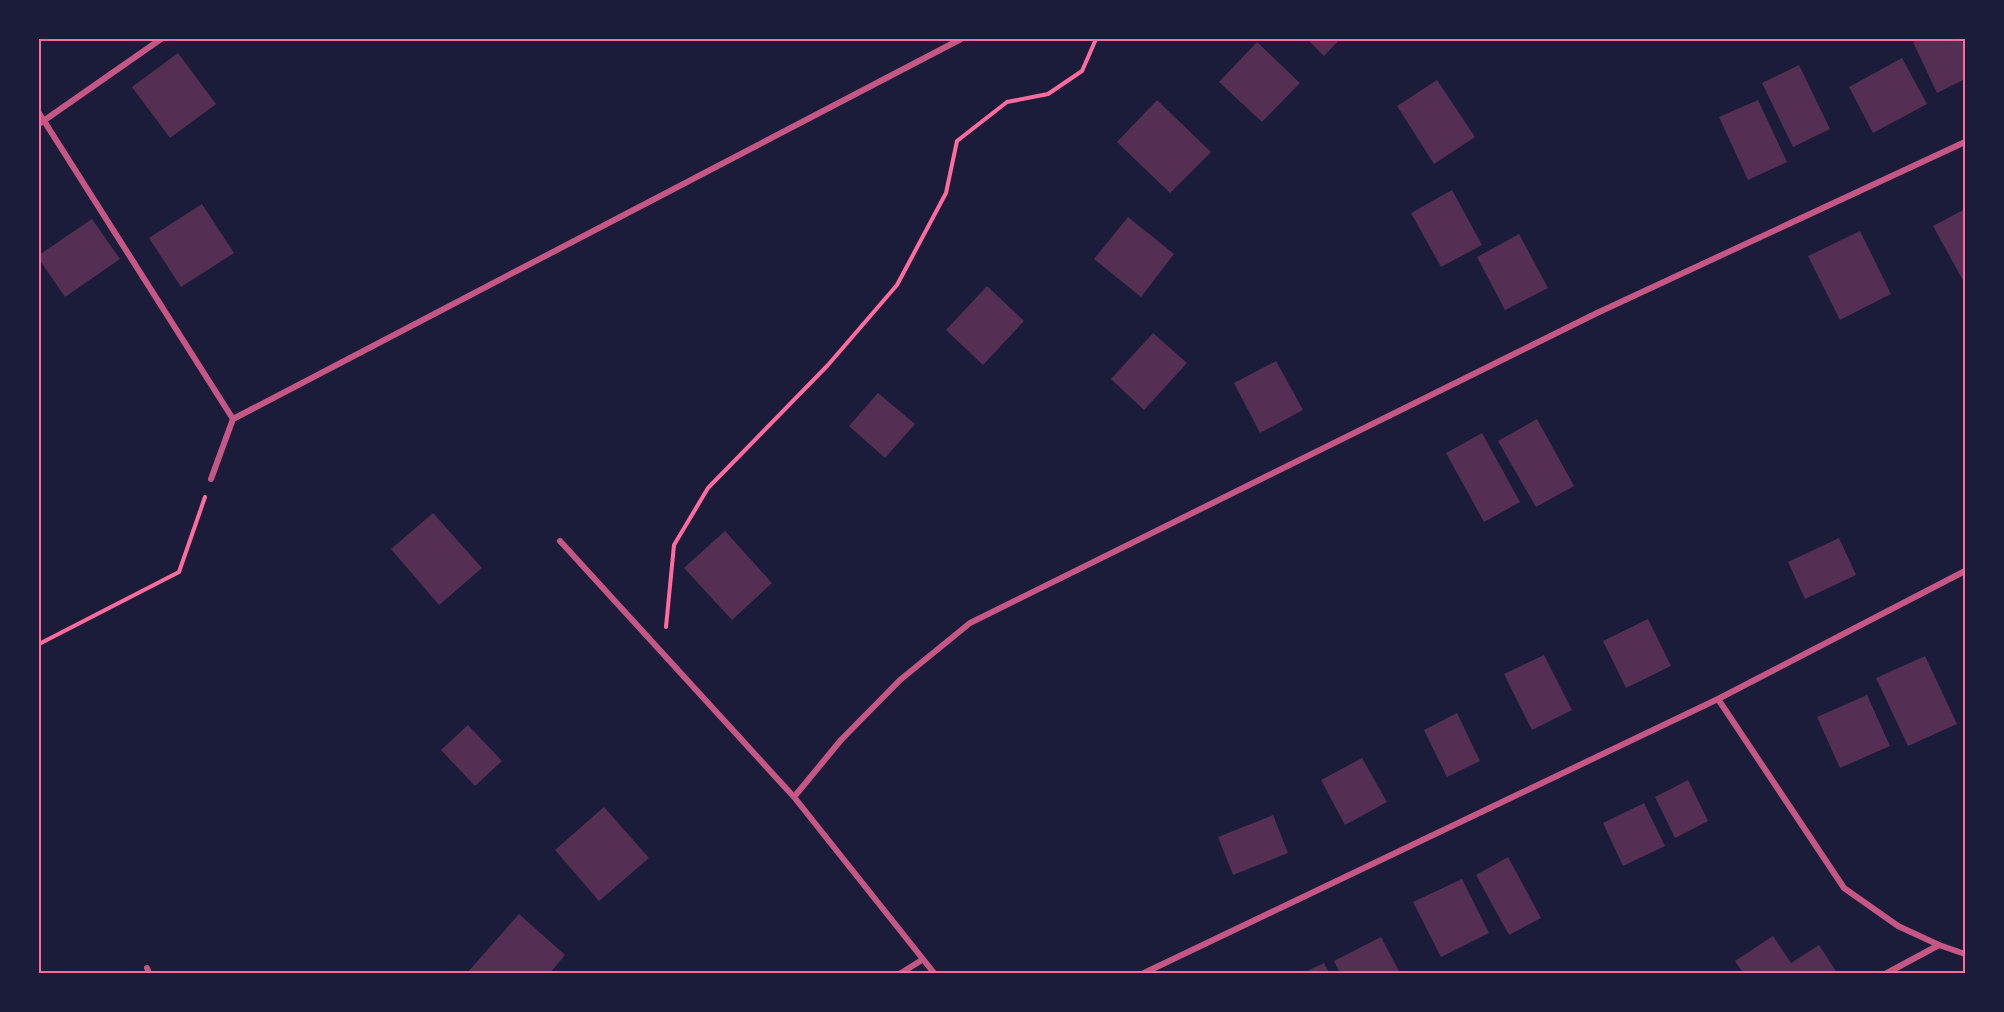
<svg xmlns="http://www.w3.org/2000/svg" width="2004" height="1012" viewBox="0 0 2004 1012" font-family="Barlow,sans-serif">
  <rect width="100%" height="100%" fill="#1b1b3a"/>
  <path fill="#542f53" d="M1307 39H1340L1324 56Z
    M1919 39H1961L1965 48V79L1937 93 1913 42Z
    M1257 42 1300 83 1262 122 1219 82Z
    M178 53 216 104 170 138 132 87Z
    M1902 58 1927 104 1873 133 1849 87Z
    M1799 65 1830 129 1793 147 1762 83Z
    M1437 80 1475 137 1434 164 1397 106Z
    M1157 100 1211 152 1170 193 1117 142Z
    M1758 100 1787 162 1748 180 1719 117Z
    M1452 190 1482 245 1441 267 1411 213Z
    M202 204 234 253 181 287 149 238Z
    M1965 209V284L1933 226Z
    M1128 217 1174 254 1141 297 1094 259Z
    M92 219 120 259 65 297 39 259V255Z
    M1860 231 1891 294 1840 320 1808 256Z
    M1519 234 1548 288 1505 310 1477 257Z
    M987 286 1024 321 983 365 946 330Z
    M1153 333 1187 363 1144 410 1111 379Z
    M1276 361 1303 410 1260 433 1234 383Z
    M878 393 915 424 885 458 849 426Z
    M1537 419 1574 486 1536 507 1498 441Z
    M1482 433 1520 502 1484 522 1446 453Z
    M433 513 482 568 439 605 391 549Z
    M725 531 772 583 732 620 684 568Z
    M1839 538 1856 575 1805 599 1788 562Z
    M1648 619 1671 666 1626 688 1603 641Z
    M1544 655 1572 710 1532 730 1504 674Z
    M1925 656 1957 724 1908 746 1876 678Z
    M1867 695 1890 746 1840 768 1817 717Z
    M1457 713 1480 761 1447 777 1424 730Z
    M468 725 502 761 475 786 441 750Z
    M1362 758 1387 802 1345 825 1321 780Z
    M1688 780 1708 821 1675 838 1655 797Z
    M1644 803 1665 846 1623 866 1603 823Z
    M604 807 649 858 599 901 555 850Z
    M1273 815 1288 853 1233 875 1218 837Z
    M1508 857 1541 918 1509 935 1476 875Z
    M1462 879 1489 933 1441 957 1413 902Z
    M519 914 565 955 550 973H467Z
    M1773 936 1791 963 1819 945 1837 973H1743L1735 961Z
    M1381 937 1400 973H1340L1334 961Z
    M1324 963 1329 973H1303Z"/>
  <g fill="none" stroke-linecap="round" stroke-linejoin="round">
    <path stroke="#ff6b9d" stroke-width="4" d="M666 627 674 545 708 488 828 365 897 285 946 193 957 141 1007 102 1048 94 1082 71 1096 39
      M39 644 179 572 205 497"/>
    <path stroke="#c65784" stroke-width="6" d="M39 113 233 419
      M39 124 161 39
      M211 479 233 419 961 39
      M560 541 794 797 934 973
      M1718 699 1844 888 1898 926 1939 945
      M794 797 841 740 900 680 970 623 1597 313 1965 142
      M147 968 149 973
      M901 973 922 960
      M1144 973 1718 699 1965 571
      M1887 973 1939 945 1965 954"/>
  </g>
  <rect width="2004" height="1012" fill="none" stroke="#1b1b3a" stroke-width="81"/>
  <rect x="40" y="40" width="1924" height="932" fill="none" stroke="#ff6b9d" stroke-width="2"/>
</svg>
